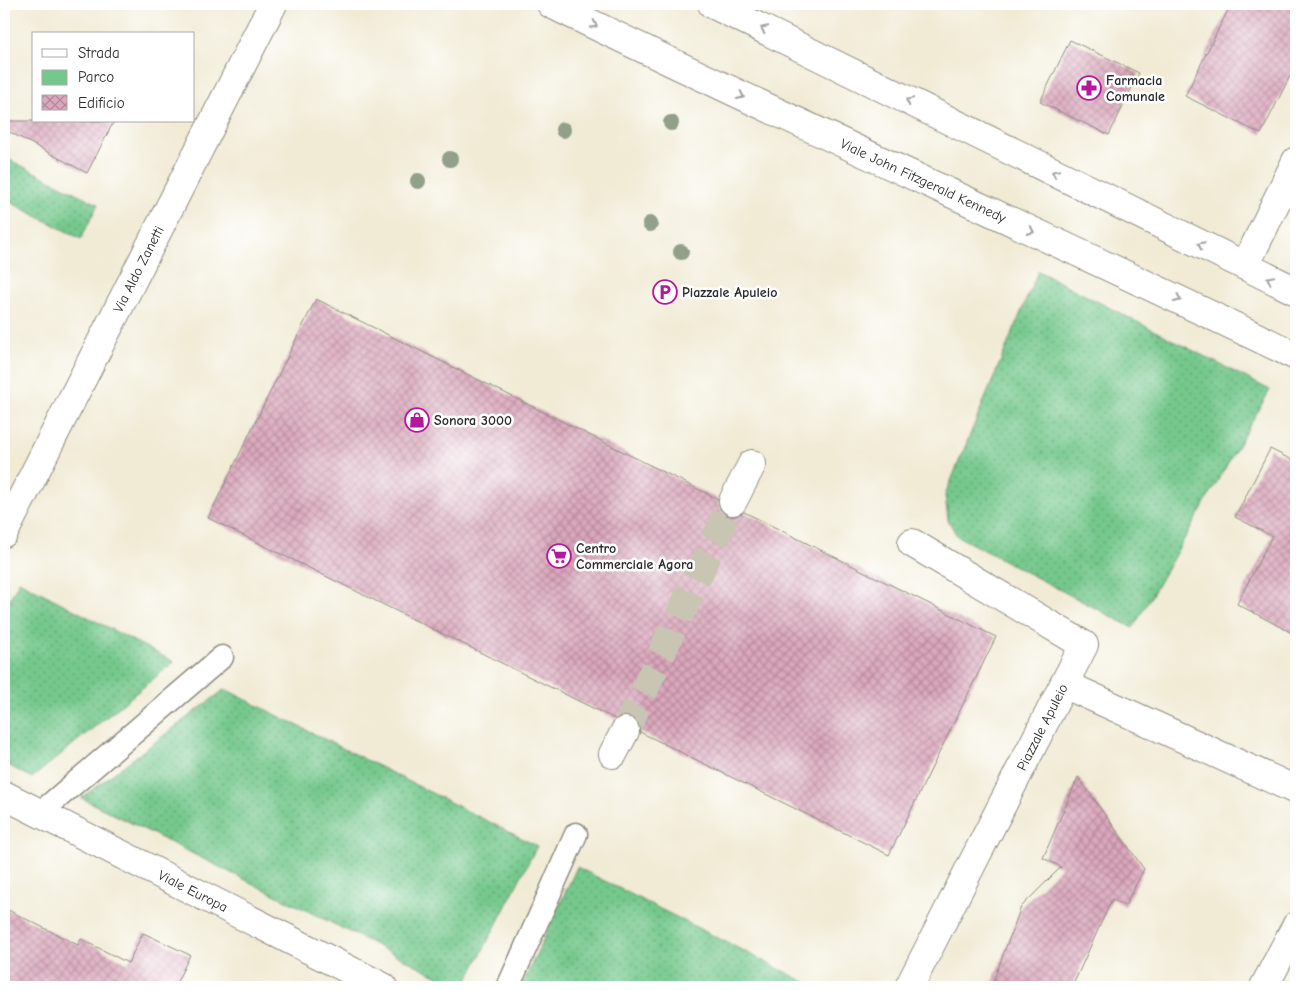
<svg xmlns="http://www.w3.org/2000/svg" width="1300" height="991" viewBox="0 0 1300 991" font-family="'Comic Neue',sans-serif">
  <defs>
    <pattern id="green-dots" width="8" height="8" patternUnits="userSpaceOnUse" patternTransform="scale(1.25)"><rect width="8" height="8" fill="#74c88c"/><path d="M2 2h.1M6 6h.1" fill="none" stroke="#5fa373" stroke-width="1.8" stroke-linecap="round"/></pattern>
    <pattern id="building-cross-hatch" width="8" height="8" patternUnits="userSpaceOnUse" patternTransform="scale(1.25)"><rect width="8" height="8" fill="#dba7bc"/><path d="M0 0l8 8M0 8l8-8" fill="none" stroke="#b28899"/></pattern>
  </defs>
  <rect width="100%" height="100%" fill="#fff"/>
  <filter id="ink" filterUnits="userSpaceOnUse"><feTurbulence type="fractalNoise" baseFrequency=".02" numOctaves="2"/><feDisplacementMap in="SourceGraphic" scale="10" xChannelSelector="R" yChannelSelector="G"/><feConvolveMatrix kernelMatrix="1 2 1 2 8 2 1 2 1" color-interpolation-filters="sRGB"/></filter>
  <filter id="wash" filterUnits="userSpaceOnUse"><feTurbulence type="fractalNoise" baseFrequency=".0096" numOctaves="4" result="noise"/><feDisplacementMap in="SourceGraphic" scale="20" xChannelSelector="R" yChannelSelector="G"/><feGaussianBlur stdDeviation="1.12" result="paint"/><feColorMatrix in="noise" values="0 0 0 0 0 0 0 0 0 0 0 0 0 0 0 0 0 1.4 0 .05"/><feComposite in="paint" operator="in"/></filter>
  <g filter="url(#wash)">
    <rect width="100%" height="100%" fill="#f1ebd5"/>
    <path fill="url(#green-dots)" stroke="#507a5c" d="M4 157 98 204 81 239 4 199Z
      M1038 271 1270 390 1133 628 957 536 948 520 945 495Z
      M19 581 174 662 32 778 4 763V611Z
      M225 689 537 846 464 987H460L81 798Z
      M577 867 815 987H521Z"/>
    <g id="blocks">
      <path fill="url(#building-cross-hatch)" d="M1231 4H1296V64L1261 134 1185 96Z
        M1070 40 1139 73 1109 135 1040 102Z
        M4 121H114L87 173 4 129Z
        M316 299 718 499 720 509 726 515 734 517 744 512 996 637 889 855 640 732 638 723 632 717 624 715 615 719 208 518Z
        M1270 449 1296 462V635L1237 604 1272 536 1235 517Z
        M1078 777 1144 869 1125 906 1112 899 1072 987H991L1021 907 1061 867 1043 858Z
        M4 908 78 945 81 939 128 963 143 933 190 955 175 986 178 987H4Z"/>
    </g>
  </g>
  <g filter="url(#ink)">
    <use href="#blocks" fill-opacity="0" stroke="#8e8b80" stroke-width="1"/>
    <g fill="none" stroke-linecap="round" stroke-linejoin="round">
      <path stroke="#c9c5b3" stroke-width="28" stroke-dasharray="28 14" stroke-linecap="butt" d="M625 731 733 501"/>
      <g stroke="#8e8b80" stroke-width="25">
        <path id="service" d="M40 813 222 657
          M508 987 576 834"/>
      </g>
      <g stroke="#8e8b80" stroke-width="30">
        <path id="pedestrian" d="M733 501 752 464
          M613 754 625 731"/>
      </g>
      <g stroke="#8e8b80" stroke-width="30">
        <g id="minor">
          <path id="s1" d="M551 4C797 125 1049 236 1296 356"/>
          <path d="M712 4 1296 291"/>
          <path d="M1245 266 1296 161"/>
          <path id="s2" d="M4 533 273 4"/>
          <path d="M1064 684 1296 790"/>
          <path id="s3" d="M4 795 383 987"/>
          <path id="s4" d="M909 987 1084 645 912 543"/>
          <path d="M1264 987 1296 926"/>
        </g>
      </g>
      <use href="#service" stroke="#fff" stroke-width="22"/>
      <use href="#pedestrian" stroke="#fff" stroke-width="28"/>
      <use href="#minor" stroke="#fff" stroke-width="28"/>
    </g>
    <g fill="#92a08a">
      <circle cx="671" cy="123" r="8"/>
      <circle cx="563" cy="130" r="8"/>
      <circle cx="450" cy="159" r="8"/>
      <circle cx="418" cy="181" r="8"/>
      <circle cx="650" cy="224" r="8"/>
      <circle cx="681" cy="252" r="8"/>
    </g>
    <defs><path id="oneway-chevron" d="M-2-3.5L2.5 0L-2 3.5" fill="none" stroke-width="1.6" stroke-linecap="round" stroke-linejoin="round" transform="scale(1.25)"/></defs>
    <g stroke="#a0a0a0">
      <use href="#oneway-chevron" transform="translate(594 25) rotate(26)"/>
      <use href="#oneway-chevron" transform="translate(764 29) rotate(-154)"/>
      <use href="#oneway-chevron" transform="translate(741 96) rotate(25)"/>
      <use href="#oneway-chevron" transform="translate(909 101) rotate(-154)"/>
      <use href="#oneway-chevron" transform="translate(1055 173) rotate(-154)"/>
      <use href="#oneway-chevron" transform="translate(1031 231) rotate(25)"/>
      <use href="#oneway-chevron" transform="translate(1201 245) rotate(-154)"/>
      <use href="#oneway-chevron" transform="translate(1270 279) rotate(-154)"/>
      <use href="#oneway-chevron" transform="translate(1178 299) rotate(25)"/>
    </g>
  </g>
  <defs>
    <g id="pharmacy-ring" transform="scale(1.25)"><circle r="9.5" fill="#fff" stroke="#b5179e" stroke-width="1.5"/><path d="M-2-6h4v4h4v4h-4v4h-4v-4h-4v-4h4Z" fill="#b5179e"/></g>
    <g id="parking-ring" transform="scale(1.25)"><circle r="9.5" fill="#fff" stroke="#b5179e" stroke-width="1.5"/><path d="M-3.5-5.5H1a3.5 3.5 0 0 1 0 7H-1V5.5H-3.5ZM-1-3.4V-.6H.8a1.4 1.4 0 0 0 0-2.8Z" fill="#b5179e"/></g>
    <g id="shop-ring" transform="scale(1.25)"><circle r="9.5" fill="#fff" stroke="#b5179e" stroke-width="1.5"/><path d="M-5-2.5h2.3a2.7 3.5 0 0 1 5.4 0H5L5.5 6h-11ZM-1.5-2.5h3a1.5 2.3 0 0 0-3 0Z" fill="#b5179e"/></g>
    <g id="supermarket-ring" transform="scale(1.25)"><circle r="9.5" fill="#fff" stroke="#b5179e" stroke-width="1.5"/><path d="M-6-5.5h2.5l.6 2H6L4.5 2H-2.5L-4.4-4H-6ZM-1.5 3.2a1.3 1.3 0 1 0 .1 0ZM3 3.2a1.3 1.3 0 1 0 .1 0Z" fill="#b5179e"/></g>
  </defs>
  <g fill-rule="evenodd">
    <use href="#pharmacy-ring" x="1089" y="88"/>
    <use href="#parking-ring" x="665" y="292"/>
    <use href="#shop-ring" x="417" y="420"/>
    <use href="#supermarket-ring" x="559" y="556"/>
  </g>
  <g text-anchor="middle" stroke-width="5" stroke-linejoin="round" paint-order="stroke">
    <g font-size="14" font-weight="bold" fill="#2b2b2b" stroke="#fff" text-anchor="start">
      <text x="1106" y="85">Farmacia<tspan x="1106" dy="16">Comunale</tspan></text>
      <text x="682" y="297">Piazzale Apuleio</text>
      <text x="434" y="425">Sonora 3000</text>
      <text x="576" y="553">Centro<tspan x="576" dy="16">Commerciale Agora</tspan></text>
    </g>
    <g font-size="14" fill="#2b2b2b" stroke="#fff">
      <text dy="5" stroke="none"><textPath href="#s1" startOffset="412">Viale John Fitzgerald Kennedy</textPath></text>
      <text dy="5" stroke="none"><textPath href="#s2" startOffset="296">Via Aldo Zanetti</textPath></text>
      <text dy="5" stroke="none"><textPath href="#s4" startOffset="292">Piazzale Apuleio</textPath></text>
      <text dy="5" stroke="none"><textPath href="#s3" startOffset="212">Viale Europa</textPath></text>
    </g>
  </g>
  <rect width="1300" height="991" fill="none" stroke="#fff" stroke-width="20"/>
  <rect x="32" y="32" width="162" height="90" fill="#ffffff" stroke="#aaaaaa"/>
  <rect x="42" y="49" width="25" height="8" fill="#ffffff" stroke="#aaaaaa"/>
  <text x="78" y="58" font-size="15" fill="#2b2b2b">Strada</text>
  <rect x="42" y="70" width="25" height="15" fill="#74c88c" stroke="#aaaaaa"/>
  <text x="78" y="82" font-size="15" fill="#2b2b2b">Parco</text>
  <rect x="42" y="95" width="25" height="15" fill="url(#building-cross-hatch)" stroke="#aaaaaa"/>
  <text x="78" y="108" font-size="15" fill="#2b2b2b">Edificio</text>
</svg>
